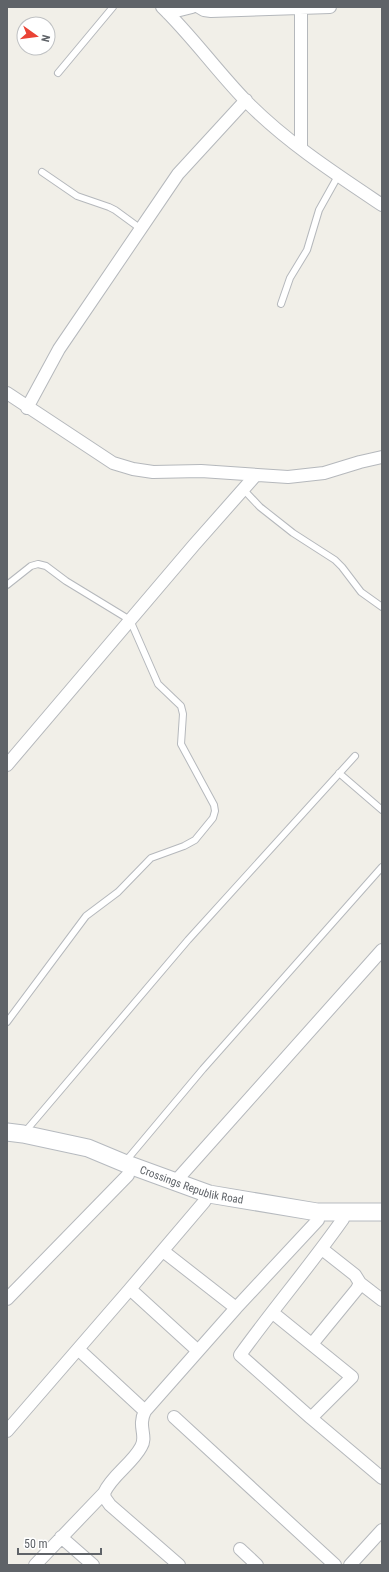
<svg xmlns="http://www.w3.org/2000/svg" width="389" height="1572" viewBox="0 0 389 1572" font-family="'Roboto Condensed',sans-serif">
  <rect width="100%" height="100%" fill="#f1efe8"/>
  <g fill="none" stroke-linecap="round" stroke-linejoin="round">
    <g stroke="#b5b8bc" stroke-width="8">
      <path id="lane" d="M58 73 113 7
        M42 172 77 196 109 207 115 210 141 229
        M281 304 290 278 307 250 319 210 338 176
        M243 489 260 507 293 533 335 560 342 567 361 592 382 607
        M7 585 31 566 38 564 46 566 66 581 130 620 158 684 181 706 183 714 181 744 214 805 215 811 213 818 195 840 184 846 151 858 118 892 86 916 7 1022
        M339 773 382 810
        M24 1133 188 940 355 756
        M125 1162 203 1069 382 867"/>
    </g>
    <g stroke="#b5b8bc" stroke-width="14">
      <path id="street" d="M162 7C192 36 216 70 245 100 285 141 334 173 382 205
        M199 7 204 10 211 11 330 7
        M168 13 192 7
        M301 148V7
        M7 393 113 463 133 469 153 472 201 471 288 477 324 473 360 462 382 457
        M27 408 59 349 178 174 246 100
        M7 765 194 545 255 476
        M175 1182 382 950
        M163 1251 236 1308
        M360 1283 382 1300
        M130 1289 204 1202 209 1194
        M7 1299 128 1175
        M273 1313 352 1377 311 1418 240 1355C273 1309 310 1266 343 1219
        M312 1344 357 1289 360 1283 355 1275 322 1249
        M78 1349 145 1411
        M174 1417 335 1565
        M311 1418 382 1478
        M7 1431 130 1289 198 1351
        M61 1537 93 1565
        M240 1549 257 1565
        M35 1565 104 1493
        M179 1565 110 1505 105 1498 104 1493C112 1475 132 1464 141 1447 148 1436 137 1427 145 1411L236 1308 318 1220
        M350 1565 382 1530"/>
    </g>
    <g stroke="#b6babf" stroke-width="19">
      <g id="secondary">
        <path id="s1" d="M7 1132 23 1134 88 1148 124 1163 209 1194 317 1212H382"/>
      </g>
    </g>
    <use href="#lane" stroke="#fff" stroke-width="6"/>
    <use href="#street" stroke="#fff" stroke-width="12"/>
    <use href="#secondary" stroke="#fff" stroke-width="17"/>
  </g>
  <g text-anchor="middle" stroke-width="3.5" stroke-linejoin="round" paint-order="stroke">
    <g font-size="11" fill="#5f6368" stroke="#fff">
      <text dy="4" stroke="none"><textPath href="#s1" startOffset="193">Crossings Republik Road</textPath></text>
    </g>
  </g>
  <rect width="389" height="1572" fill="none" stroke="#5f6368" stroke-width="16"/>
  <g transform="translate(36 36) rotate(104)"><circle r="19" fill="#ffffff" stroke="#bfc1c3"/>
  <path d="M0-3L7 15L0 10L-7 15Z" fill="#ea4335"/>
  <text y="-6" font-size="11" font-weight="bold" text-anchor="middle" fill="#5f6368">N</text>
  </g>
  <path d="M18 1548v6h83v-6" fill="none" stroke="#5f6368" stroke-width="2"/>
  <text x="24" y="1548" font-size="12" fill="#5f6368" stroke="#ffffff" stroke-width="3" paint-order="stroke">50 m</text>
</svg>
